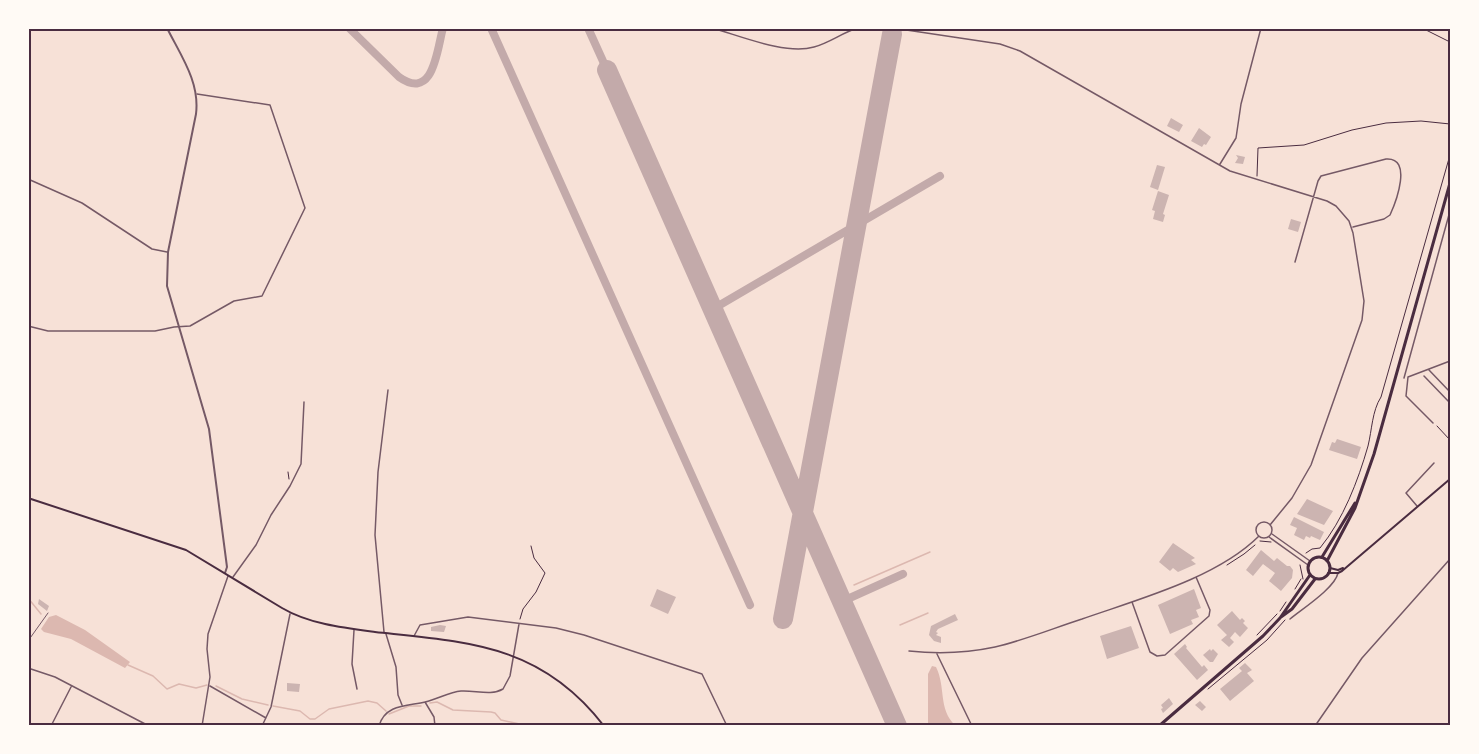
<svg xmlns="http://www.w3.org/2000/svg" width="1479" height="754" viewBox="0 0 1479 754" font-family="'PT Sans',sans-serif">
  <rect width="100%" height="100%" fill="#f7e1d7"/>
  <path fill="#dcb8b0" d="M56 615 85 630 130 662 125 668 71 639 44 632 41 629 49 617Z
    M932 666 936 667C946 687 938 709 955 725H928V674Z"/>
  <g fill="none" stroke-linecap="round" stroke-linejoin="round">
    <path stroke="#dcb8b0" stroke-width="1.5" d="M854 585 930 552
      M28 598 41 614
      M900 625 928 613
      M128 665 153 676 167 689 179 684 196 688 207 685
      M216 686 242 699 268 705
      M430 703 437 702 453 710 491 712 495 713 501 720 529 726
      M273 706 300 711 310 719H315L329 709 368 701 377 703 386 711
      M389 714 409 706H421"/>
    <path stroke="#c3aaaa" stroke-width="8" d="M349 28 399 77C434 102 437 49 443 28
      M491 28 750 605
      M588 28 607 70
      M713 309 940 176
      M843 601 903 574"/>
    <path stroke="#c3aaaa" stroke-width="20" d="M607 70 897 726
      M783 619 892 34"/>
  </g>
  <path fill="#ccb4b1" d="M1171 118 1183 125 1179 132 1167 126Z
    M1199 128 1211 137 1206 145 1204 144 1202 147 1191 141Z
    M1236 155 1245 157 1243 164 1235 163 1238 158Z
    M1157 165 1165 167 1158 190 1150 187Z
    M1158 191 1169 195 1163 214 1165 215 1163 222 1153 219 1155 211 1152 210Z
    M1291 219 1301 222 1298 232 1288 229Z
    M1337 439 1361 447 1357 459 1329 450 1332 442 1335 443Z
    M1307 499 1333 511 1324 525 1297 514Z
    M1294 517 1324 532 1320 540 1311 536 1310 538 1306 536 1304 540 1294 535 1297 528 1290 525Z
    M1173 543 1195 558 1191 560 1196 564 1178 572 1173 568 1170 571 1159 562Z
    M1261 550 1274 561 1277 558 1287 566H1290L1293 570 1292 578 1281 591 1269 581 1275 573 1263 564 1253 576 1246 570Z
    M657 589 676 597 668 614 650 606Z
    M1194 589 1201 608 1196 610 1199 617 1191 620 1193 624 1170 634 1158 605Z
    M39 599 49 606 47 611 38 604Z
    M1232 611 1240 620 1242 618 1245 621 1243 623 1248 628 1240 637 1235 632 1230 638 1234 642 1229 647 1221 640 1227 635 1217 625Z
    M955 614 958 620 938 629 936 632 938 633 936 635 941 637V643L934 641 929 635 931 626Z
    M440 625 446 626 444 632 431 631V627Z
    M1131 626 1139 648 1107 659 1100 636Z
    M1185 644 1187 647 1186 648 1202 667 1204 665 1208 670 1197 680 1174 654Z
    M1210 649 1211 651 1213 649 1218 654 1213 662H1210L1203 655Z
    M1245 663 1252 670 1247 673 1254 681 1230 701 1220 689 1242 671 1239 668Z
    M287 683 300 684 299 692 287 691Z
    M1169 698 1173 704 1163 713 1161 709 1163 708 1161 705Z
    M1200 701 1206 707 1202 711 1195 705Z"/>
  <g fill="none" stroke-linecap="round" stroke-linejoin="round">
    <path stroke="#4a2c40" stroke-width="1" d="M1422 28 1450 42
      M1257 176 1258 148 1304 145 1352 130 1386 123 1421 121 1450 124
      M1437 426 1450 440
      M288 472 289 479
      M1260 541 1271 542
      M1306 553 1312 549 1320 548C1343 520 1358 481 1368 446 1372 430 1372 411 1381 397L1450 155
      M1227 565 1244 554 1255 545
      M1300 565 1303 579
      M1295 589 1301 579
      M1280 611 1286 602
      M520 619 523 609 536 592 545 573 534 558 531 546
      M1257 635 1277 614
      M1208 689 1267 640 1285 620"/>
    <path stroke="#755966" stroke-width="1" d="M28 641 48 613"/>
    <path stroke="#755966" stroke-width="1.5" d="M712 28C741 36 785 55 814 47 829 43 842 33 857 28
      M893 28 1000 44 1020 51 1230 171 1327 201 1336 206 1349 221 1353 233 1364 301 1362 320 1311 465 1292 498 1270 525
      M1220 164 1236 138 1241 104 1261 28
      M28 179 82 203 152 249 167 252
      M1295 262 1318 181 1321 176 1386 159C1413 157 1396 202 1390 215L1384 219 1353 227
      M28 326 48 331H155L174 327 190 326 234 301 262 296 305 208 270 105 197 94
      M1429 370 1450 392
      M1424 376 1450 403
      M1408 377 1406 396 1433 423
      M1408 377 1450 361
      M1404 378 1450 211
      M1417 506 1406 493 1434 463
      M1256 530a8 8 0 1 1 16 0a8 8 0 1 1-16 0Z
      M1272 534 1310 561
      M1269 537 1308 565
      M233 577 256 545 271 515 290 486 301 464 304 402
      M1132 602 1150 652 1157 656 1165 655 1209 616 1210 610 1196 577
      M1290 619C1302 609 1335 588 1338 573
      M354 630 352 664 357 689
      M384 632 375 535 378 472 388 390
      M386 634 396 667 398 695 402 705
      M414 636 420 625 468 617 556 628 584 635 702 674 727 726
      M909 651C938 654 967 653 995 647 1025 640 1054 628 1082 619 1139 599 1217 578 1259 536
      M937 654 972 726
      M28 668 55 677 149 726
      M210 686 266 718
      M425 702 434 717 435 726
      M51 726 71 687
      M202 726 210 677 207 649 208 634 228 576
      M262 726 271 707 290 614
      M379 726C385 704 408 706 425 702 438 699 449 692 461 691 475 690 491 696 503 689L510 676 519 624
      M1315 726 1362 658 1450 559"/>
    <path stroke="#755966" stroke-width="2" d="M167 28C181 56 200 82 196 114L168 252 167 286 209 429 227 567 225 573"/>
    <path stroke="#4a2c40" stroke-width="2" d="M28 498 186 550 282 608C309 624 344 628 375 632 468 642 541 644 604 726
      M1330 568 1338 570 1343 568
      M1328 573H1338L1342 571 1450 479"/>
    <path stroke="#4a2c40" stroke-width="3" d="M1308 568a11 11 0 1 1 22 0a11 11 0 1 1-22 0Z
      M1322 557 1355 503
      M1327 561 1355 508 1374 454 1450 183
      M1281 617 1292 609 1315 579
      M1159 726 1263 636 1280 618 1310 575"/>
  </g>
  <rect width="1479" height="754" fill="none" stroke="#fffaf5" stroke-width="60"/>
  <rect x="30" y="30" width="1419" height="694" fill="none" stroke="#4a2c40" stroke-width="2"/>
</svg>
